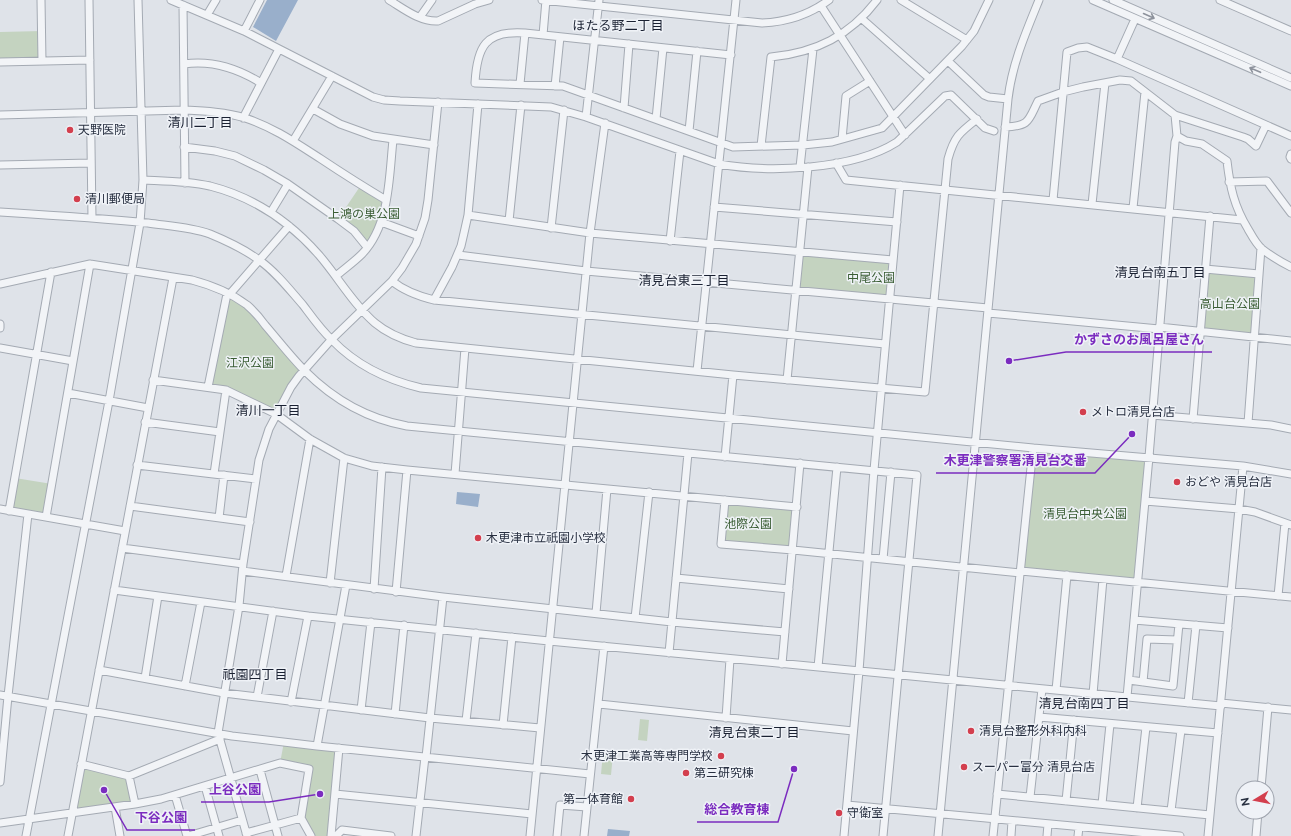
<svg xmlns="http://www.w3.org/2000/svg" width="1291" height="836" viewBox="0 0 1291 836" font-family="Raleway,'Noto Sans JP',sans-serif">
  <rect width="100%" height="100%" fill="#dfe3e9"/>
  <path fill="#c4d3c0" d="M42 31V61L0 62V32Z
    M361 185 386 200 382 219 367 247 338 219Z
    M799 252 893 260 889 299 796 290Z
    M1210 273 1256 277 1253 332 1250 335 1205 330 1203 327 1207 276Z
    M229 295 247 306 303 370 276 414 226 390 208 387Z
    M1035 451 1147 459 1136 579 1024 569Z
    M15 478 52 484 46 517 9 511Z
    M725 500 797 507 793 550 721 544Z
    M640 719 649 720 647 741 638 740Z
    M284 742 339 748 331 836H311L301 818 309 769 280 763Z
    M603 753 613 754 611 775 601 774Z
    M81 764 129 776 135 804 72 813Z"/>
  <path fill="#99afcb" d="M267 0H298L276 41 253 27Z
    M457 492 480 494 478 507 456 504Z
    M608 829 630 831 629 836H607Z"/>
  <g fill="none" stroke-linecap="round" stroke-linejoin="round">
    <g stroke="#a4aab3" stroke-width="9">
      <path id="minor" d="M41 0 42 61
        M89 0 92 218
        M171 0 244 31 373 97 384 100 400 101 551 107 586 117 719 164C769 173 853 170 897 142L945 96 951 95 985 128 994 131
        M389 0C404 9 420 22 438 21L475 4 489 0
        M542 0 762 23C787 22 809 15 829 0
        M901 0 967 40
        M1093 0 1291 86
        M1113 0 1291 78
        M1220 0 1291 31
        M183 5 185 183
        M821 6 905 135
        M207 15 216 0
        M420 17 432 0
        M861 18 930 79
        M244 31 260 0
        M543 35 546 0
        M731 55 525 33C485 30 477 47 475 83L563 86 733 147 803 145 832 142 882 128 962 46 974 31 989 0
        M1117 59 1135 19
        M948 61 984 95 989 97 1008 99
        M0 62 90 60
        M184 64C212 60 237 68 261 83
        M520 84 525 33
        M555 86 560 37
        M624 108 629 44
        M313 109 340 124 373 136 434 145
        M0 115 184 110C204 111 226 112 245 118 273 127 296 143 321 159 342 173 364 187 386 200
        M586 117 599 0
        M243 118 279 49
        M656 119 663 48
        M1005 127C1030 126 1028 121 1038 101L1063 92 1083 87 1120 80 1131 81 1175 115 1243 137 1248 139 1256 146 1266 125
        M689 131 697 51
        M1177 136 1186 141 1202 144 1227 161C1230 187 1234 206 1248 229 1252 236 1256 244 1262 249 1271 256 1281 262 1291 267
        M842 139 846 96 870 81
        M293 141 332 76
        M761 146 771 57C815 53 850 36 877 0
        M184 147 215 151 235 156 264 170 288 184 338 219 354 231 367 247
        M1291 154 1290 157 1291 159
        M836 163 846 180 1242 220
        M0 165 91 163
        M800 167 813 49
        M143 180C165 181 188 181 210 186 253 197 290 222 319 255 338 277 353 304 375 323 387 333 401 339 416 343L733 375 925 392 948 159C954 137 959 133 977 119
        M1229 182 1267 181 1291 213
        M1053 200 1067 52 1078 48 1087 47 1117 59 1291 136
        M1092 204 1105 83
        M714 207 897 222
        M1133 208 1145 92
        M0 212C49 215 99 218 148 223 169 226 191 227 210 234 227 241 244 249 259 260 276 272 289 289 303 305 312 317 321 330 332 340 356 365 387 380 421 388L1033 448 1243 466 1291 474
        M271 212 288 184
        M468 215 590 233 893 260
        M509 221 521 105
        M381 222 419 236
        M551 228 564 110
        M670 241 680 151
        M458 255 586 271 988 308
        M1205 269 1259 274
        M336 276C344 269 354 262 362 254 390 225 389 177 393 140
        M392 281C404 291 418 296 434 300L885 344
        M0 284 90 264 192 280C211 285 231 293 247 305 254 311 260 318 265 325 278 340 291 357 305 371 334 400 368 419 407 426L917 475 883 836
        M229 295 289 226
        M434 300 452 267 461 246 464 233 468 215 478 104
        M988 313 1159 329
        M0 324V328
        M1159 327 1291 341
        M0 348 73 361
        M697 371 736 0
        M153 380 226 390 276 414 310 439 344 458 372 466 407 470 797 507
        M787 380 808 167
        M208 387 227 294
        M68 393 148 408
        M1152 415 1271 425 1291 429
        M1193 419 1210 216
        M145 422 220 432
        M1248 423 1261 248
        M725 457 733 375
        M137 465 256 479
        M214 474 226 390
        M455 474 465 348
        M725 500 721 544 793 550 1020 573
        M1145 501 1239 509 1255 512 1291 525
        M130 506 250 522
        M0 509 125 531
        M9 511 51 272
        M46 517 90 264
        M219 518 224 475
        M122 548 243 564
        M883 559 891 472
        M243 571 443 597 672 622 785 632
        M1021 571 1291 597
        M286 576 310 439
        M676 578 789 589
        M330 583 344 458
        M374 589 382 467
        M114 590 308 616 549 641 1221 706
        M396 592 407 470
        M1278 596 1285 523
        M596 613 607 489
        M635 618 649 492
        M1134 620 1228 628
        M669 653 688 453
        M782 664 800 463
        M818 667 837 467
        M99 670 224 693 430 718 540 728
        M145 678 158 596
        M1129 680 1173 686 1179 624
        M1143 682 1147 639 1177 640
        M185 686 201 602
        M1056 690 1067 575
        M1093 694 1103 579
        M0 695 232 736 317 746 590 774
        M257 697 273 611
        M1127 697 1149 457 1175 142 1177 136 1175 115
        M291 702 308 616
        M1188 703 1196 625
        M1221 703 1291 710
        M599 704 853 731
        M361 710 371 622
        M395 714 404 625
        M1039 717 1218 733
        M726 718 730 659
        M466 721 476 633
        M503 725 512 637
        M317 746 346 585
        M426 757 443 597
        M81 764 129 776 220 739
        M260 770 278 836
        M129 776 135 804
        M0 782 8 696 28 514
        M205 786 219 836
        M1261 788 1268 707
        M335 794 532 814
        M997 794 1210 815
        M175 795 187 836
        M1030 797 1042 689
        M1066 801 1074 720
        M1102 804 1110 724
        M847 805 1180 836
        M115 807 120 836
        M1137 808 1146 727
        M1171 811 1181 730
        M0 823 135 804 161 799 280 763 309 769 301 818 311 836
        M246 833 301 818
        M26 836 109 401 140 223 143 180 138 0
        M68 836 173 278
        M188 836 242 820
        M247 836 218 733 239 606 243 564 259 460 269 429 291 387 299 376 331 340 392 281 402 268 416 244 425 218 428 200 438 102
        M331 836 339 748
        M336 836 342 830 391 836
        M416 836 425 757
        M530 836 590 233 605 123
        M557 836 560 805 587 807
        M584 836 604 646
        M844 836 859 671 874 470 900 185
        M938 836 1008 99C1012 64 1026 32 1039 0
        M993 836 1033 448
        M1011 836 1012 821
        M1047 836 1048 824
        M1078 836 1079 827
        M1208 836 1243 466
        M1256 836 1258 812"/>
    </g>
    <use href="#minor" stroke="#f2f4f7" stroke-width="7"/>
  </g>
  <defs><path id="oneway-shaft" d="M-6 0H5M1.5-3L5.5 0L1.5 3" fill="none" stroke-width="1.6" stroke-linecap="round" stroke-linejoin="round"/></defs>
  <g stroke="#8d929c">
    <use href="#oneway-shaft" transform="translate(1149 16) rotate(24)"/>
    <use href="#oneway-shaft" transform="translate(1255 70) rotate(-157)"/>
  </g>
  <g fill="#d33f4e" stroke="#eff2f7" stroke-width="1.5">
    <circle cx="70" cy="130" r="4"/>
    <circle cx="77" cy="199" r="4"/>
    <circle cx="1083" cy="412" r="4"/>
    <circle cx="1177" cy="482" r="4"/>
    <circle cx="478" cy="538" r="4"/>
    <circle cx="971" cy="731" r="4"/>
    <circle cx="721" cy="756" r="4"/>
    <circle cx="964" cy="767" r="4"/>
    <circle cx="686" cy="773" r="4"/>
    <circle cx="631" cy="799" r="4"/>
    <circle cx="839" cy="813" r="4"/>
  </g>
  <g text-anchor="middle" stroke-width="3" stroke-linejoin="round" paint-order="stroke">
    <g font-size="12" fill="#283041" stroke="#eff2f7" text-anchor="start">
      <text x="78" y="134">天野医院</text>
      <text x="85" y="203">清川郵便局</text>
      <text x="1091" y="416">メトロ清見台店</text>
      <text x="1185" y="486">おどや 清見台店</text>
      <text x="486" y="542">木更津市立祇園小学校</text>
      <text x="979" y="735">清見台整形外科内科</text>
      <text x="713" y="760" text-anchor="end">木更津工業高等専門学校</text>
      <text x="972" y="771">スーパー富分 清見台店</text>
      <text x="694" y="777">第三研究棟</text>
      <text x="623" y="803" text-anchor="end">第一体育館</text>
      <text x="847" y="817">守衛室</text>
    </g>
    <g font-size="12" fill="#3a5d34" stroke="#eff2f7">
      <text x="364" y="218">上鴻の巣公園</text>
      <text x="871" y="282">中尾公園</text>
      <text x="1230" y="308">高山台公園</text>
      <text x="250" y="367">江沢公園</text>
      <text x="1085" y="518">清見台中央公園</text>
      <text x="748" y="528">池際公園</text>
    </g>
    <g font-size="13" fill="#1a2132" stroke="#eff2f7">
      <text x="618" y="30">ほたる野二丁目</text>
      <text x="200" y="127">清川二丁目</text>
      <text x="1160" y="277">清見台南五丁目</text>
      <text x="684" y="285">清見台東三丁目</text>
      <text x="268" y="415">清川一丁目</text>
      <text x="255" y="679">祇園四丁目</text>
      <text x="1084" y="708">清見台南四丁目</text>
      <text x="754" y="737">清見台東二丁目</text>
    </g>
  </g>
  <path fill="none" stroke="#7b2cbf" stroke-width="1.5" d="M1009 361L1066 352H1212M1132 434L1095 473H936M320 794L269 802H201M794 769L778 822H697M104 790L127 830H195"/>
  <g fill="#7b2cbf" stroke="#eff2f7" stroke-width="1.5">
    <circle cx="1009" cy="361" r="4"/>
    <circle cx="1132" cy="434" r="4"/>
    <circle cx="320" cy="794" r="4"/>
    <circle cx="794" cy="769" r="4"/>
    <circle cx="104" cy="790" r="4"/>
  </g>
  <g font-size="13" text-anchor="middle" font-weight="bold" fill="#7b2cbf" stroke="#eff2f7" stroke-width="3" stroke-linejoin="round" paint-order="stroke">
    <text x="1139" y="344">かずさのお風呂屋さん</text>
    <text x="1015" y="465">木更津警察署清見台交番</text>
    <text x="235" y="794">上谷公園</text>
    <text x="737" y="814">総合教育棟</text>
    <text x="161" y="822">下谷公園</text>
  </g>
  <g transform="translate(1255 800) rotate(260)"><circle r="19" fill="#eff2f7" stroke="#9fa4ae"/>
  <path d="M0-3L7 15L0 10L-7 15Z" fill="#d33f4e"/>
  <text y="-6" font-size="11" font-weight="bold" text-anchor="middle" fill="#283041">N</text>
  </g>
</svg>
